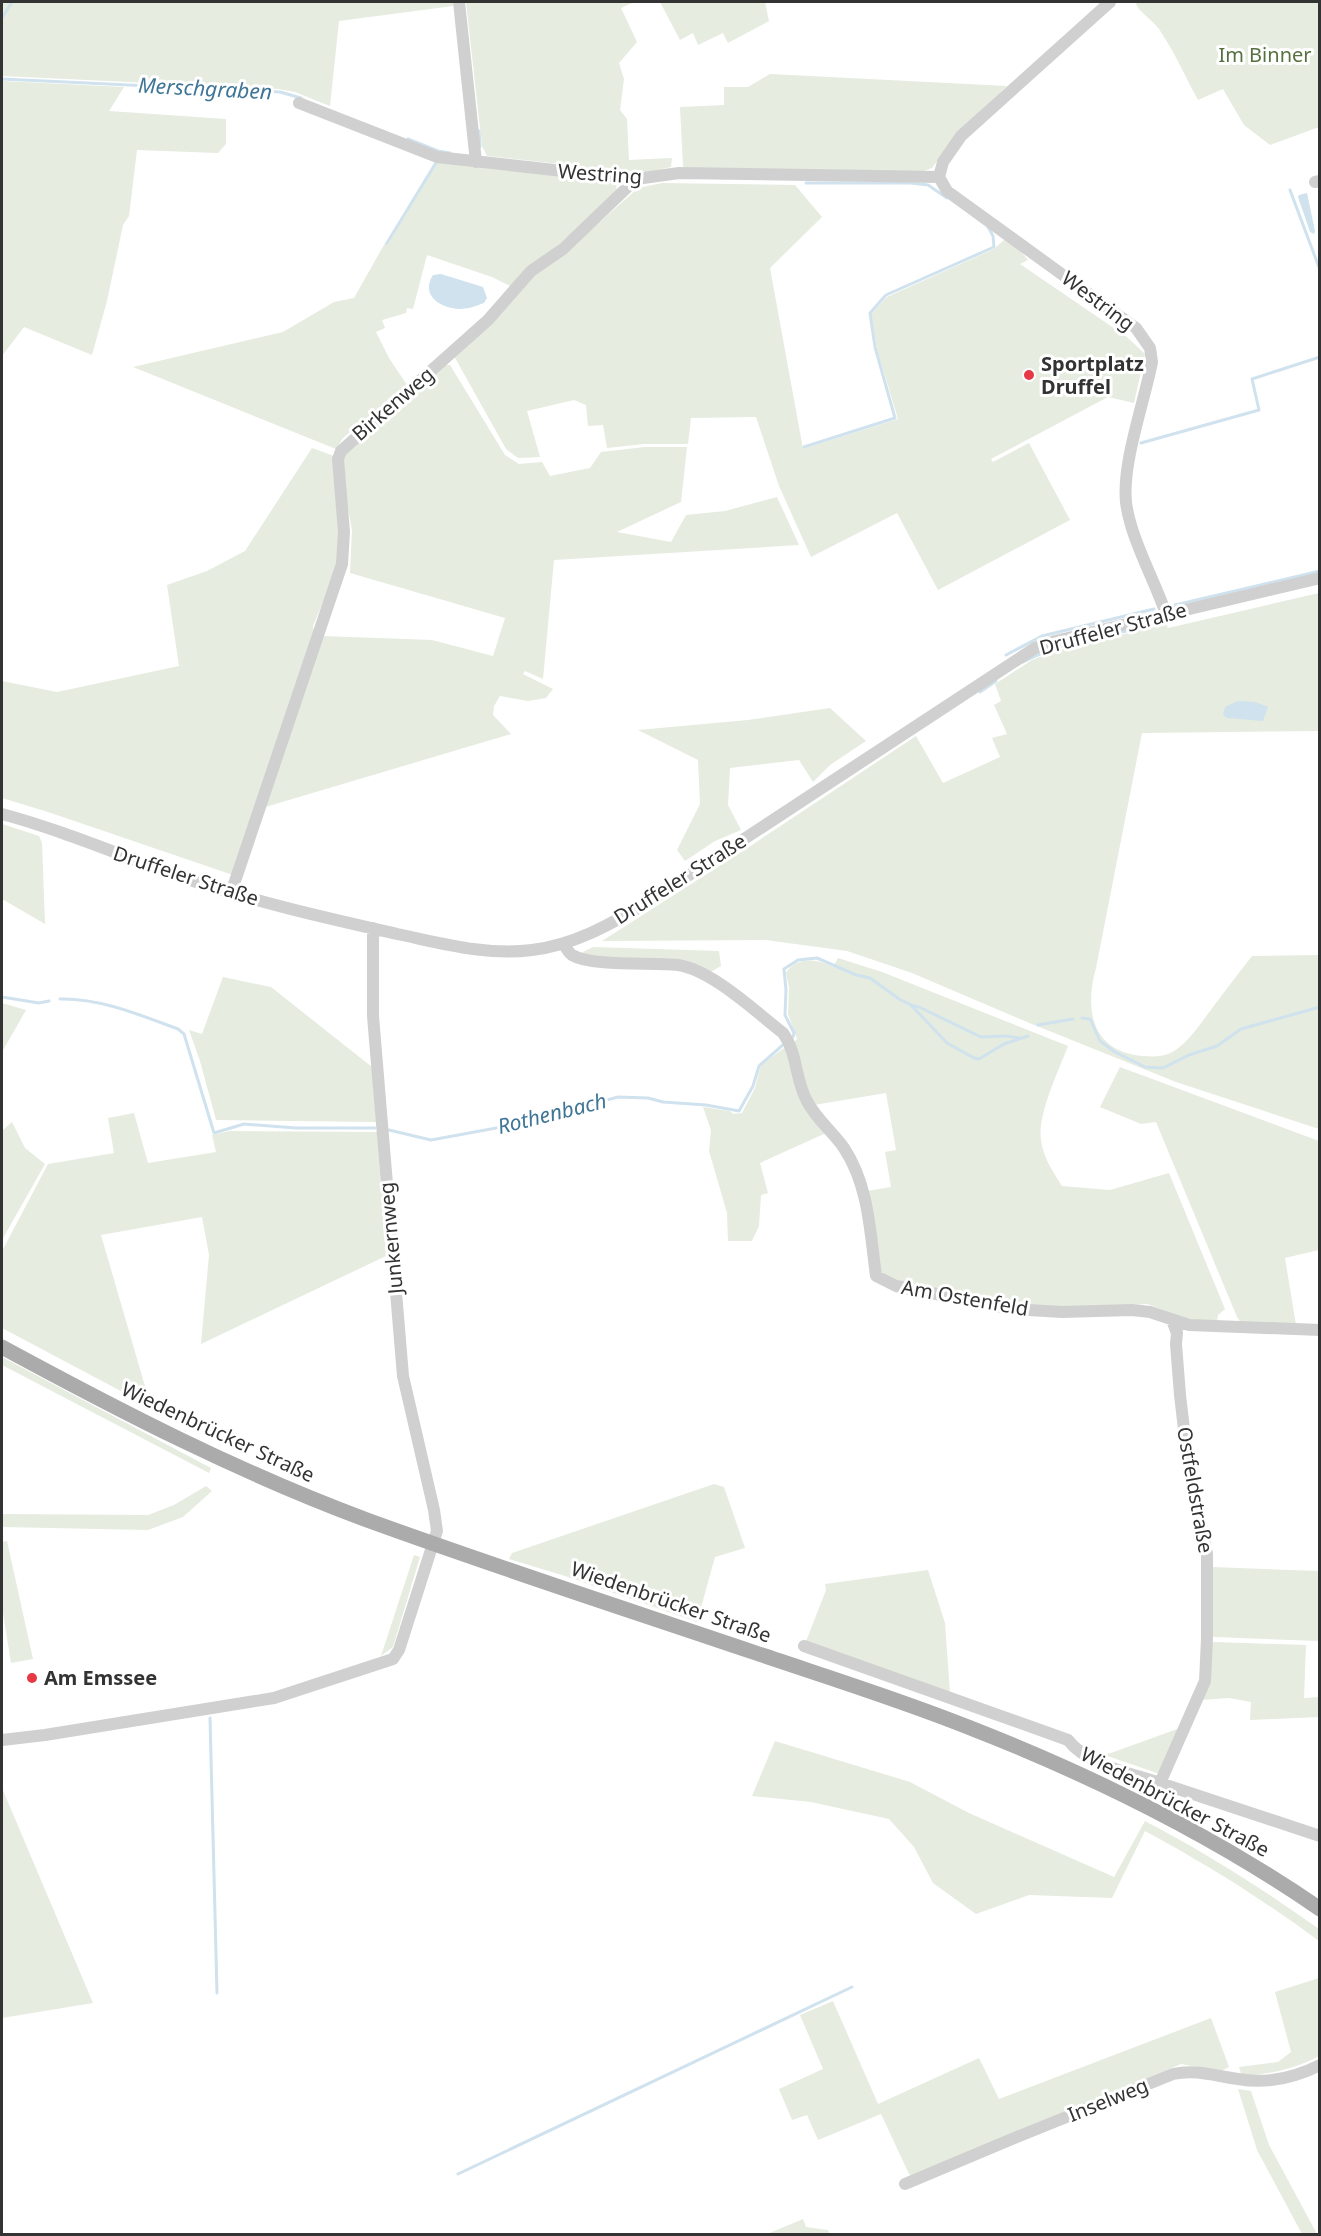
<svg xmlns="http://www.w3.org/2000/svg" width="1321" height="2236" viewBox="0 0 1321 2236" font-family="'Noto Sans',sans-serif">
  <rect width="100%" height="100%" fill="#fff"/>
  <path fill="#e6ecdf" d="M2 2H453V6L339 21 330 106 295 92 279 89 2 76Z
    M466 2H634L621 8 637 42 619 63 624 79 620 110 627 119 629 160 672 158 671 167 643 173 487 156 482 146Z
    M660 2H765L769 21 728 43 723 33 698 45 693 33 680 40Z
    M1135 2H1319V127L1270 145 1244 125 1223 89 1198 100C1185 76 1174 51 1159 29 1152 19 1138 12 1135 2Z
    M770 74 1007 86 958 133 932 168 921 172 685 170 683 166 680 107 724 105V87H748Z
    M2 81 124 87 109 111 226 119V144L218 153 137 150 129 216 123 225 107 301 92 355 24 327 2 356Z
    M438 161 616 183 617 192 512 287 492 277 427 255 413 309 407 308 406 313 382 320 385 328 376 332 389 358 407 385 343 438 336 449 133 367 283 332 334 302 354 298 385 243 388 244Z
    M662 183 795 185 822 217 770 268 803 449 898 419 877 349 871 314 887 297 994 249 1005 239 1019 249 1028 260 1020 264 1127 337 1145 354 1134 403 1108 397 991 459 993 462 1029 443 1070 520 938 590 897 513 811 557 779 486 756 417 691 418 688 444H644L607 448 603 425 588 426 586 405 574 400 527 411 540 457 518 458 506 449 454 356 535 273 565 253 638 188Z
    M444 365H450L505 455 519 464 542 462 550 476 590 468 601 452 645 447H687L681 502 617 532 671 542 686 515 725 511 777 497 799 545 554 560 543 679 525 671 523 674 553 689 546 698 528 701 500 696 494 706 493 715 511 734 262 808 323 636 432 640 493 656 505 618 350 573 352 530 343 483V454Z
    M312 448 334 456 340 530 339 563 313 626 314 636 233 875 48 812 2 798V681L57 692 179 666 167 585 207 571 245 551Z
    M1319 593V731L1142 733 1096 968C1084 1010 1092 1052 1143 1056 1155 1057 1166 1057 1177 1049 1191 1039 1200 1024 1210 1011 1224 992 1238 974 1252 956L1319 955V1129L1176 1082 1027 1022 912 973 847 951 766 940 602 941 752 845 916 736 943 783 1000 757 992 738 1007 734 994 705 1001 701 995 684 1032 660 1058 650 1166 624 1168 628Z
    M830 708 866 741 830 765 813 782 799 760 730 768 728 805 741 830 715 841 685 861 677 850 700 804 698 760 638 730 748 720Z
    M2 824 39 836 42 843 45 924 2 899Z
    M593 947 719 951 721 966 709 973 582 955 583 952Z
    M838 958 882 972 1068 1046C1059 1070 1037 1115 1041 1140 1043 1157 1053 1172 1062 1186L1110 1190 1169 1173 1225 1309 1218 1315 1217 1322 1190 1320 1147 1304 1062 1308 999 1303 897 1282 881 1272 867 1191 891 1187 885 1152 896 1150 886 1093 814 1105 808 1097 794 1042 797 1039 788 1014 789 988 786 973C796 956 818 959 833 967Z
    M223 977 271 987 372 1067 376 1122 216 1120 200 1061 189 1030 202 1034Z
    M2 1003 26 1010 2 1052Z
    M788 1045 826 1133 760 1163 768 1193 761 1195 759 1226 752 1241H728L727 1213 709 1151 711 1130 703 1107 729 1111 734 1114 742 1113 755 1088 761 1065Z
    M1120 1067 1319 1141V1250L1285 1258 1296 1325 1241 1323 1237 1317 1156 1122 1141 1124 1100 1107Z
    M134 1113 148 1163 216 1152 212 1135 230 1131 377 1132 386 1256 201 1344 209 1255 202 1217 101 1235 151 1407 2 1328V1251L48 1164 114 1153 108 1118Z
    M12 1122 25 1148 45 1164 2 1240V1131Z
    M2 1357 211 1468 209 1473 2 1365Z
    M714 1484 724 1487 745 1548 715 1557 697 1622 565 1576 509 1559 512 1553Z
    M206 1486 212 1491 183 1517 148 1530 2 1527V1514L148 1515 174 1505Z
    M7 1541 33 1659 11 1663 2 1607V1542Z
    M414 1555 420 1557 393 1647 381 1656Z
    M1211 1567 1319 1571V1641L1214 1637 1210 1634Z
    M928 1570 945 1623 950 1693 805 1644 826 1590 825 1584Z
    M1214 1642 1306 1645 1304 1698 1319 1697V1717L1250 1720 1251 1702 1229 1698 1201 1700 1209 1645Z
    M1180 1728 1161 1771 1157 1773 1081 1747V1745L1106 1754 1111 1753Z
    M775 1741 910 1782 969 1813 1114 1877 1145 1821C1206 1853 1263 1889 1319 1929V1941C1264 1900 1206 1864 1145 1831L1112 1898 1029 1895 976 1914 933 1883 914 1847 889 1819 811 1802 752 1796Z
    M2 1788 93 2003 2 2018Z
    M1319 1978V2056C1295 2069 1270 2074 1242 2076L1239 2067 1278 2062 1291 2052 1275 1992Z
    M833 2001 878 2104 979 2058 999 2099 1211 2018 1229 2067 1221 2071 1181 2064 913 2176 909 2174 881 2114 818 2140 807 2115 792 2120 779 2089 823 2069 800 2015Z
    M1238 2089 1251 2091 1269 2145 1317 2234H1302L1257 2150Z
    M803 2219 806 2227 828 2230 830 2234H767Z"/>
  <path fill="#cfe2ee" d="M1307 193 1315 231 1314 234 1310 232 1298 197 1299 195Z
    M441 274 483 287 487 298 484 303C476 306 468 309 459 309 440 308 420 295 433 275Z
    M1238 701 1255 702 1268 707 1263 721 1227 718 1223 715 1225 707Z"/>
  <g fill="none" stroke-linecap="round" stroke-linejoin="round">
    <path stroke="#cfe2ee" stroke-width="3" d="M2 18 12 2
      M2 79 280 92 301 98
      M479 131 480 146 479 148
      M408 139 438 151 450 153
      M806 183H911L928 185 947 198
      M1290 190 1320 270
      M387 243 437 161
      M1141 443 1259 410 1252 379 1320 357
      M804 447 895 418 875 347 870 313 886 295 994 247 993 236 987 225
      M1175 605 1320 571
      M1006 655 1042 636 1154 609
      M1023 662C1060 642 1104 636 1145 627
      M980 692 996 681
      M2 997 39 1003 49 1001
      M60 999C100 998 140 1015 178 1029L184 1034 214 1133 244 1124 296 1128H375
      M911 1005 919 1007 981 1037 1006 1036 1019 1038
      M1082 1018 1090 1019 1100 1041 1115 1052 1145 1067 1163 1068 1189 1055 1217 1046 1241 1029 1320 1007
      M1038 1025 1073 1019
      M793 1037 794 1033 785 1015 786 990 784 969 798 960 817 958 856 975 870 978 899 999 911 1005 947 1043 974 1058 979 1059 1004 1044 1028 1036
      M389 1130 431 1140 518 1124 618 1097 648 1098 663 1102 706 1105 739 1111 753 1086 759 1066 784 1044
      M210 1718 217 1993
      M458 2174 852 1987"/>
    <path stroke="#d0d0d0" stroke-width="12" d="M459 2 476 162
      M1110 2 961 136 943 162 939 177 947 191 1136 328 1150 348 1152 362C1144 403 1122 463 1126 502 1130 537 1154 579 1166 614
      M299 103 437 157 636 179 679 173 939 177
      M1315 182 1320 181
      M2 814C69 832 133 861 199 883 264 904 331 919 397 934 441 943 487 956 532 950 574 945 609 925 645 904L1035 648 1055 641 1320 578
      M231 893 342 564 344 532 338 459 341 451 488 320 531 271 563 249 636 179
      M564 944C566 948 568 952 572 955 592 967 653 962 678 965 712 970 756 1012 783 1033 798 1054 795 1080 807 1101 816 1119 833 1132 844 1148 869 1186 870 1232 876 1276L896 1286 1011 1309 1062 1312 1132 1310 1150 1312 1189 1325 1320 1330
      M1172 1320 1177 1333 1176 1344 1180 1395 1188 1463 1207 1554V1639L1205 1681 1160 1783 1320 1836
      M804 1646 1068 1740C1087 1765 1131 1773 1160 1783
      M2 1740 45 1735 274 1698 393 1659 399 1650 437 1531 434 1510 403 1376 373 1016V928
      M905 2184 1012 2139 1173 2074C1196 2069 1215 2076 1238 2079 1266 2084 1294 2078 1320 2065"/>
    <path stroke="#ababab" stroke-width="15" d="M2 1347C120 1411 240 1473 367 1520 496 1567 626 1609 756 1653 827 1677 898 1699 968 1727 1091 1775 1211 1834 1320 1909"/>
  </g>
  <g fill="#e63946" stroke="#fff" stroke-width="2">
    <circle cx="1029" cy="375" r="6"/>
    <circle cx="32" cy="1678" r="6"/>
  </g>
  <g text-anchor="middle" stroke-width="6" stroke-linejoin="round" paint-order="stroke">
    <g font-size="20" fill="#56703f" stroke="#fff">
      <text x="1265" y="62">Im Binner</text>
    </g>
    <g font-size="20" fill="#333" stroke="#fff">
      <text transform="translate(600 174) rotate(4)" y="7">Westring</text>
      <text transform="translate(1098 301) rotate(37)" y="7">Westring</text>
      <text transform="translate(393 404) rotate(-41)" y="7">Birkenweg</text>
      <text transform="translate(1113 629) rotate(-15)" y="7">Druffeler Straße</text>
      <text transform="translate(186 876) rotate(18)" y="7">Druffeler Straße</text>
      <text transform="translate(680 879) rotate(-32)" y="7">Druffeler Straße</text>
      <text transform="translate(391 1238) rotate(-95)" y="7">Junkernweg</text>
      <text transform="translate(965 1298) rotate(10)" y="7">Am Ostenfeld</text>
      <text transform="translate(218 1432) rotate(25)" y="7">Wiedenbrücker Straße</text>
      <text transform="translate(1195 1490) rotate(80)" y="7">Ostfeldstraße</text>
      <text transform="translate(671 1602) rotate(19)" y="7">Wiedenbrücker Straße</text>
      <text transform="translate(1175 1802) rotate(28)" y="7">Wiedenbrücker Straße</text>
      <text transform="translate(1108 2100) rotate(-22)" y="7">Inselweg</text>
    </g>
    <g font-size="20" font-weight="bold" fill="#333" stroke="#fff" text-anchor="start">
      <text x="1041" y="371">Sportplatz<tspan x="1041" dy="23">Druffel</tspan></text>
      <text x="44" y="1685">Am Emssee</text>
    </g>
    <g font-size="21" font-style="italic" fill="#3f7597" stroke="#fff">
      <text transform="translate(205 89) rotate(3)" y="7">Merschgraben</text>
      <text transform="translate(552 1114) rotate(-14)" y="7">Rothenbach</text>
    </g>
  </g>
  <rect width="1321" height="2236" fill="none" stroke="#333333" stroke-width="6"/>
</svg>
